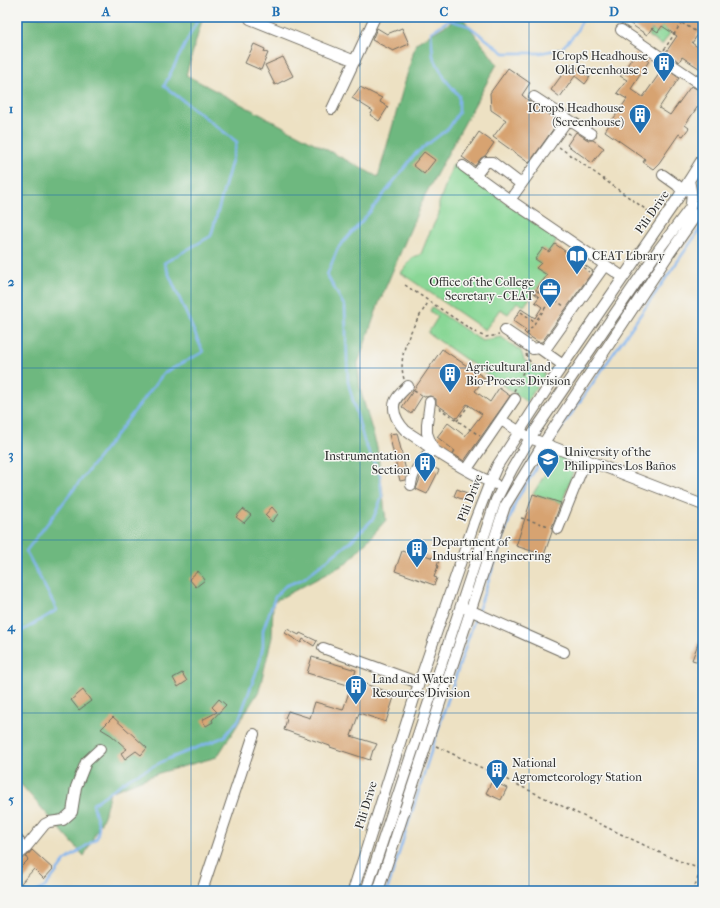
<svg xmlns="http://www.w3.org/2000/svg" width="720" height="908" viewBox="0 0 720 908" font-family="'IM FELL French Canon',serif">
  <rect width="100%" height="100%" fill="#f6f6f2"/>
  <filter id="ink" filterUnits="userSpaceOnUse"><feTurbulence type="fractalNoise" baseFrequency=".025" numOctaves="2"/><feDisplacementMap in="SourceGraphic" scale="8" xChannelSelector="R" yChannelSelector="G"/><feConvolveMatrix kernelMatrix="1 2 1 2 8 2 1 2 1" color-interpolation-filters="sRGB"/></filter>
  <filter id="wash" filterUnits="userSpaceOnUse"><feTurbulence type="fractalNoise" baseFrequency=".012" numOctaves="4" result="noise"/><feDisplacementMap in="SourceGraphic" scale="16" xChannelSelector="R" yChannelSelector="G"/><feGaussianBlur stdDeviation="0.9" result="paint"/><feColorMatrix in="noise" values="0 0 0 0 0 0 0 0 0 0 0 0 0 0 0 0 0 1.4 0 .05"/><feComposite in="paint" operator="in"/></filter>
  <g filter="url(#wash)">
    <rect width="100%" height="100%" fill="#ede1c3"/>
    <path fill="#89d796" stroke="#5a8160" d="M668 18 672 20 665 29 670 33 662 45 648 36 652 29 658 33Z
      M453 164 557 240 549 252 543 248 535 259 541 263 537 269 547 275 524 306 517 302 508 314 500 309 485 330 401 273 412 258 421 254 429 234 439 214V203Z
      M432 307 482 341 501 337 521 351 524 360 545 374 527 402 428 333 438 317 430 311Z
      M557 454 577 461 562 503 533 494Z"/>
    <path fill="#6eb87f" stroke="#4c7255" d="M17 17H203L186 75 378 177 416 43 460 17H462L497 64 424 197 379 303 358 363 360 389 377 447 386 520 347 563 273 602 272 637 259 691 217 757 159 773 110 792 104 816 84 856 17 780Z"/>
    <g fill="none" stroke-linecap="round" stroke-linejoin="round">
      <path stroke="#82b5ef" stroke-width="2.5" d="M551 443 703 225
        M478 611 516 501 549 447
        M17 634 57 610 26 551 164 373 203 352 164 263 211 236 237 142 164 86 199 17
        M38 891 45 887 65 861 97 838 99 827 93 804 129 778 168 759 224 737 239 719 259 665 263 646V630L275 597 285 586 303 579 350 542 373 519 382 497 380 475 364 441 348 382 345 307 327 275 338 248 370 212 416 153 449 128 459 112V96L445 79 433 56 431 32 449 20 469 26 504 53H540L561 49 575 34 584 17
        M387 891 434 742 476 615"/>
    </g>
    <g id="blocks">
      <path fill="#d7a371" d="M620 17H666L672 21 675 17H703V35L699 33 692 43 703 51V78L699 75 702 70 682 57 679 62 666 52 677 36 662 26 658 32 652 28 647 35Z
        M377 28 387 34 402 28 409 44 393 51 372 40Z
        M254 44 265 49 264 52 268 53 261 70 245 63Z
        M636 52 649 61 631 89 643 97 664 67 679 78 659 108 670 115 691 86 703 92V99L685 125 689 128 683 136 679 134 659 163 653 169 643 162 645 159 605 131 627 99 617 93 627 80 620 76Z
        M283 57 293 76 275 85 265 65Z
        M572 64 590 77 585 84 575 76 560 97 551 90 564 72 565 73Z
        M508 68 530 83 522 95 530 102 559 121 529 163 493 137 506 120 491 110 490 93Z
        M360 87 382 98 380 102 388 107 379 121 370 115 373 111 352 98Z
        M479 132 494 143 485 156 481 158 475 166 462 157Z
        M576 132 588 140H593L604 148 592 163 567 145Z
        M424 152 435 160 424 174 413 165Z
        M555 244 593 271 542 342H538L526 334 524 332 526 330 513 321 521 309 535 318 542 307 535 302 539 297 534 293 547 275 536 268 541 263 535 259 543 248 549 252Z
        M442 349 485 378 475 391 490 402 499 388 510 396 464 461 453 454 455 451 437 437 448 423 465 436 482 414 467 404 457 418 436 404V399L430 396 426 397 423 395 411 414 402 407Z
        M397 433 407 475 405 480 400 481 389 434Z
        M428 465 439 470 427 494 416 489 422 473Z
        M457 489 467 493 464 500 454 496Z
        M533 494 561 503 552 527V532L544 555 516 546Z
        M272 507 278 514 272 522 265 515Z
        M243 509 251 515 244 523 236 517Z
        M402 551 421 558 422 554 439 560 437 566H438L434 577 437 578 434 585 395 571Z
        M198 571 205 580 196 587 189 579Z
        M287 629 299 635 300 633 317 641 314 646 303 639 301 643 285 633Z
        M702 633H703V663L692 660Z
        M312 657 356 670 353 680 395 694 386 722 359 713 351 736 377 744 374 750H373L370 760 330 747V746L284 730 287 719 285 718 288 711 310 718 315 702 343 710 351 686 307 673Z
        M182 673 187 681 178 687 173 678Z
        M83 690 91 701 79 710 71 700Z
        M219 699 226 705 212 720 213 722 206 726 202 720 217 712 212 707Z
        M113 717 147 748 141 755 136 751 125 759 121 753 127 749 111 735 101 729Z
        M492 781 507 788 501 800 486 793Z
        M32 850 53 869 44 879 34 869 21 883 24 886 19 891H17V871L28 860 26 857Z"/>
    </g>
  </g>
  <g filter="url(#ink)">
    <use href="#blocks" fill-opacity="0" stroke="#6f6b60" stroke-width="1"/>
    <g fill="none" stroke-linecap="round" stroke-linejoin="round">
      <g stroke="#6f6b60" stroke-width="12">
        <path id="minor" d="M250 19 355 61
          M621 30 703 86
          M534 97 591 134
          M332 109 375 17
          M463 166 510 200 623 277
          M476 175 486 162H492L521 184
          M663 175 677 185 682 191
          M510 200 568 119
          M505 330 533 349 539 348 563 365
          M544 351 605 265
          M408 386C402 392 393 399 394 408 394 416 400 425 405 430 411 435 419 439 425 444 447 459 471 474 495 484
          M501 420 530 438 703 505
          M467 469 515 399
          M411 485C412 471 424 459 433 449L427 433V424L430 402
          M558 529 586 459
          M465 608 564 652
          M323 648 419 683
          M17 839 21 844 23 851 17 856
          M23 851 45 824 49 822 63 820 72 812 76 787 86 762 100 749
          M202 891 254 734
          M353 891 419 683 474 523 490 482 497 466 552 381 678 198 703 158
          M366 891 496 500 512 469 530 438 659 249 690 208C693 198 691 190 689 180
          M378 891 505 506 543 444 669 254 697 214"/>
      </g>
      <path stroke="#6f6b60" stroke-width="1.5" stroke-dasharray="3 3" stroke-linecap="butt" d="M682 23 703 36
        M664 50 685 17
        M568 133 573 136
        M559 147 655 216
        M569 256 589 272
        M405 285 478 334 486 337 499 335
        M537 291 551 300
        M521 312 535 322
        M527 334 552 298 564 306
        M526 354C529 364 538 368 546 373
        M404 379C396 351 415 323 429 301
        M414 391 423 396
        M514 391 525 368 527 358
        M439 408 480 436
        M457 421 469 405
        M521 518 549 526
        M436 746 667 856 700 869
        M693 891 703 864"/>
      <use href="#minor" stroke="#fff" stroke-width="10"/>
    </g>
  </g>
  <path fill="none" stroke="#1f6fb2" stroke-width="1" stroke-opacity="0.55" d="M191 17V891M360 17V891M529 17V891M17 195H703M17 368H703M17 540H703M17 713H703"/>
  <defs>
    <g id="building-pin" transform="scale(1.15)"><path d="M0 17L-7.5 6A9.5 9.5 0 1 1 7.5 6Z" fill="#1f6fb2" stroke="#f6f6f2"/><path d="M-4-6H4V6H1V3H-1V6H-4ZM-2.5-4.3h1.7v1.8h-1.7ZM.8-4.3h1.7v1.8H.8ZM-2.5-1h1.7V.8h-1.7ZM.8-1h1.7V.8H.8Z" fill="#fff"/></g>
    <g id="library-pin" transform="scale(1.15)"><path d="M0 17L-7.5 6A9.5 9.5 0 1 1 7.5 6Z" fill="#1f6fb2" stroke="#f6f6f2"/><path d="M-6-4Q-3-5.5-.7-3.5V5Q-3 3-6 4ZM6-4Q3-5.5 .7-3.5V5Q3 3 6 4Z" fill="#fff"/></g>
    <g id="office-pin" transform="scale(1.15)"><path d="M0 17L-7.5 6A9.5 9.5 0 1 1 7.5 6Z" fill="#1f6fb2" stroke="#f6f6f2"/><path d="M-6-3h4V-5.5h4V-3h4V5H-6ZM-1-4.5V-3h2v-1.5ZM-6 0V1H6V0Z" fill="#fff"/></g>
    <g id="university-pin" transform="scale(1.15)"><path d="M0 17L-7.5 6A9.5 9.5 0 1 1 7.5 6Z" fill="#1f6fb2" stroke="#f6f6f2"/><path d="M0-5L7-2L0 1L-7-2ZM-4 1L0 2.5L4 1V4Q0 6-4 4Z" fill="#fff"/></g>
  </defs>
  <g fill-rule="evenodd">
    <use href="#building-pin" x="664" y="63"/>
    <use href="#building-pin" x="640" y="115"/>
    <use href="#library-pin" x="577" y="256"/>
    <use href="#office-pin" x="550" y="289"/>
    <use href="#building-pin" x="450" y="374"/>
    <use href="#university-pin" x="548" y="459"/>
    <use href="#building-pin" x="425" y="463"/>
    <use href="#building-pin" x="417" y="549"/>
    <use href="#building-pin" x="356" y="686"/>
    <use href="#building-pin" x="497" y="770"/>
  </g>
  <g text-anchor="middle" stroke-width="3" stroke-linejoin="round" paint-order="stroke">
    <g font-size="12" fill="#2b2b2b" stroke="#f6f6f2" text-anchor="start">
      <text x="648" y="60" text-anchor="end">ICropS Headhouse<tspan x="648" dy="14">Old Greenhouse 2</tspan></text>
      <text x="624" y="112" text-anchor="end">ICropS Headhouse<tspan x="624" dy="14">(Screenhouse)</tspan></text>
      <text x="592" y="260">CEAT Library</text>
      <text x="534" y="286" text-anchor="end">Office of the College<tspan x="534" dy="14">Secretary - CEAT</tspan></text>
      <text x="466" y="371">Agricultural and<tspan x="466" dy="14">Bio-Process Division</tspan></text>
      <text x="564" y="456">University of the<tspan x="564" dy="14">Philippines Los Baños</tspan></text>
      <text x="410" y="460" text-anchor="end">Instrumentation<tspan x="410" dy="14">Section</tspan></text>
      <text x="432" y="546">Department of<tspan x="432" dy="14">Industrial Engineering</tspan></text>
      <text x="372" y="683">Land and Water<tspan x="372" dy="14">Resources Division</tspan></text>
      <text x="512" y="767">National<tspan x="512" dy="14">Agrometeorology Station</tspan></text>
    </g>
    <g font-size="12" fill="#2b2b2b" stroke="#f6f6f2">
      <text transform="translate(652 212) rotate(-55)" y="4">Pili Drive</text>
      <text transform="translate(470 498) rotate(-69)" y="4">Pili Drive</text>
      <text transform="translate(366 805) rotate(-73)" y="4">Pili Drive</text>
    </g>
  </g>
  <rect width="720" height="908" fill="none" stroke="#f6f6f2" stroke-width="44"/>
  <rect x="22" y="22" width="676" height="864" fill="none" stroke="#1f6fb2" stroke-width="1.5"/>
  <g font-size="13" text-anchor="middle" font-weight="bold" fill="#1f6fb2">
    <text x="106" y="16">A</text>
    <text x="276" y="16">B</text>
    <text x="444" y="16">C</text>
    <text x="614" y="16">D</text>
    <text x="11" y="113">1</text>
    <text x="11" y="286">2</text>
    <text x="11" y="459">3</text>
    <text x="11" y="631">4</text>
    <text x="11" y="804">5</text>
  </g>
</svg>
